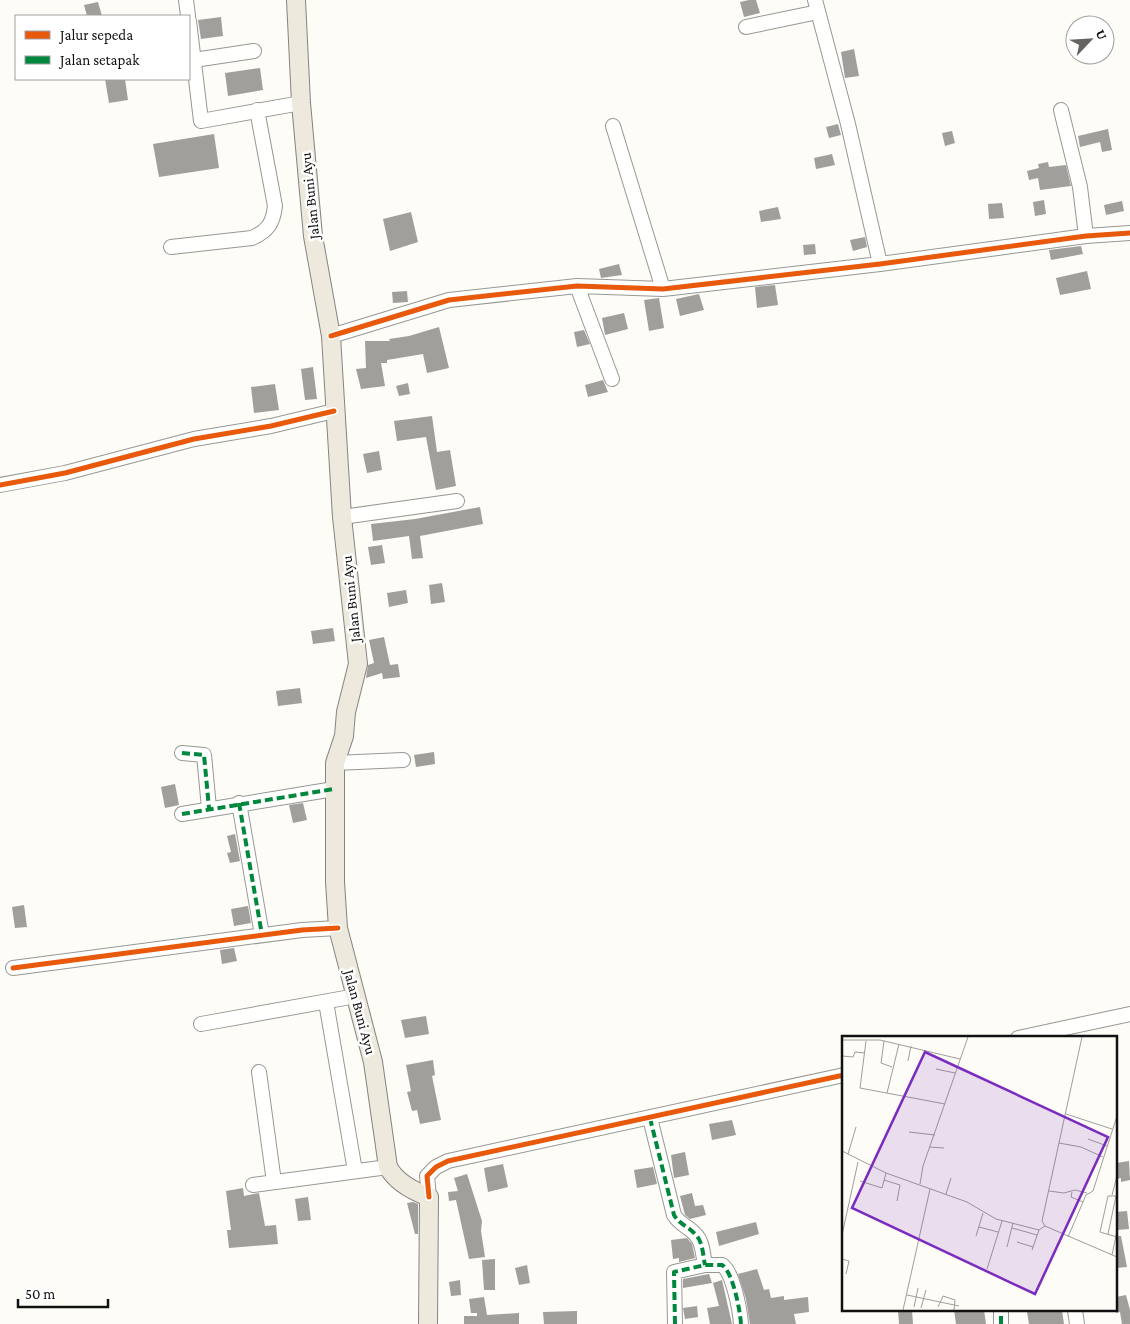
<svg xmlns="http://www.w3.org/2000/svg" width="1130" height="1324" viewBox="0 0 1130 1324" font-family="'Crimson Pro',serif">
  <rect width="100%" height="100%" fill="#fdfcf7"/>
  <path fill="#a19f9c" d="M749 0H756L760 13 744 17 740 2Z
    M98 2 102 16H87L84 5Z
    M221 17 223 36 201 39 198 20Z
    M854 49 859 76 845 78 841 52Z
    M260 68 263 90 228 96 225 73Z
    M105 79H125L128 100 109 103Z
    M838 124 841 135 829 138 826 127Z
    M1108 129 1112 150 1102 152 1100 142 1080 147 1078 136Z
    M952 131 955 143 945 146 942 133Z
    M214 134 219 168 159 177 153 144Z
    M832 154 835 165 816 169 814 158Z
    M1048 162 1049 167 1066 165 1071 186 1040 190 1038 178 1029 180 1027 171 1039 168 1038 164Z
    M1044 200 1046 214 1035 216 1033 202Z
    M1122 201 1124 211 1106 215 1104 205Z
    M1002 203 1004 218 989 219 988 204Z
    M778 207 781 219 761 222 759 211Z
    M411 212 418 242 390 251 383 219Z
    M865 237 867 247 853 251 850 240Z
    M815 244 816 254 804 255 803 245Z
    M1081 246 1083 254 1051 260 1049 250Z
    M619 264 622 275 601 278 599 269Z
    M1087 271 1091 289 1060 295 1056 278Z
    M775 285 778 305 757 308 755 287Z
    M407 291 408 302 393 303 392 292Z
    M699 294 704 310 680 316 676 299Z
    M659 298 664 328 649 331 644 300Z
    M624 313 628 329 605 335 602 318Z
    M439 327 449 368 427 373 423 354 387 360V363H381L385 386 361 389 356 369 366 368 365 341H390L389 339 409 336Z
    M584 330 590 344 577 347 574 332Z
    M313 367 317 399 305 400 301 369Z
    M603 380 608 392 588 397 585 385Z
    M408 383 410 394 399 396 396 386Z
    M275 384 279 410 254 413 251 387Z
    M432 416 437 452 450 450 456 486 436 490 426 437 397 441 394 421Z
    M379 451 382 470 367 473 363 454Z
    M480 507 483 524 420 536 423 558 412 559 409 536 373 541 371 524 415 519Z
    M382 545 385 563 371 565 368 547Z
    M442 583 445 602 431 604 429 585Z
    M406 590 408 603 389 607 387 593Z
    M333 628 335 641 313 644 311 631Z
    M384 637 390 665 398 664 400 677 383 679 382 673 366 678 368 665 374 663 369 640Z
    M300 688 302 703 278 706 276 691Z
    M434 752 435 764 416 767 414 755Z
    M175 784 179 805 165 808 161 787Z
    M303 803 307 820 293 823 289 805Z
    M235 834 240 861 230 863 227 853 231 852 227 836Z
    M24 905 27 927 15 928 12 907Z
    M248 906 251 923 234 926 231 909Z
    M234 948 237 961 222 964 220 950Z
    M426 1016 429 1034 405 1038 401 1020Z
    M433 1060 435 1075 432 1076 441 1120 420 1124 417 1110 412 1111 407 1092 411 1091 406 1065Z
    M732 1120 736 1135 712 1140 709 1124Z
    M685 1152 689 1175 674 1178 671 1155Z
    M1129 1161 1130 1180 1121 1182V1178L1116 1179V1163Z
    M503 1164 508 1187 488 1192 484 1168Z
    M653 1167 657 1184 637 1188 634 1170Z
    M467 1174 482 1221 481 1231 485 1257 469 1259 456 1200 449 1201 448 1192 458 1191 454 1178Z
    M243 1188 244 1196 259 1193 265 1226 276 1225 278 1244 229 1248 227 1230H231L226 1191Z
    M692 1193 695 1206 703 1205 706 1215 690 1219 685 1215 680 1196Z
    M308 1197 311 1220 298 1221 295 1199Z
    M413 1202 418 1204V1234H415L407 1203Z
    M1127 1211 1129 1229 1117 1230 1116 1212Z
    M756 1222 759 1234 719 1246 716 1232Z
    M1116 1236H1121L1127 1267 1116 1268Z
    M687 1238 692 1244 695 1258 679 1262V1258L673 1259 671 1240Z
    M495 1259V1290H484L482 1260Z
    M527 1265 530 1283 519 1285 515 1268Z
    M757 1269 764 1290 769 1289 771 1298 784 1296V1300L808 1297 809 1312 794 1314 796 1324H750L746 1299 738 1274Z
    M709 1274 712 1283 683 1288V1279Z
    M460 1280 461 1295 451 1296 449 1282Z
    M722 1280 732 1324H710L707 1308 719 1306 713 1283Z
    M1126 1295 1130 1310V1324H1122L1120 1312 1116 1313V1297Z
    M484 1297 487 1315 519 1313V1324H464V1316H477V1313H471L469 1299Z
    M697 1306 698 1317 685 1319 683 1308Z
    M898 1310H912L913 1324H899Z
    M954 1310H984L986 1324H956Z
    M1040 1310H1062L1064 1324H1029L1027 1312Z
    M577 1311V1324H544L543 1312Z"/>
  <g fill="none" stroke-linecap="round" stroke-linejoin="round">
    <g stroke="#979795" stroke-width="16">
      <path id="minor" d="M186 0 188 16
        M815 0 848 124 880 264
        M189 21 201 121 301 103
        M746 27 818 12
        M194 60 254 51
        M1061 110 1080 187 1086 236
        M613 126 663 289
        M171 247 252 238C268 231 273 223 275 206L257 110
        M577 286 612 379
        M331 336 449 300 577 286 663 289 880 264 1086 236 1130 233
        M0 485 65 473 194 439 271 426 334 411
        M342 517 457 501
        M182 753 204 755 209 808
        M335 763 403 760
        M239 803 262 935
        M182 814 334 789
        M13 968 302 930 338 928
        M326 1002 355 1171
        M201 1024 356 996
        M1018 1038 1130 1014
        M259 1072 274 1182
        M650 1118 674 1215C680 1225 688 1226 695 1234 703 1241 703 1256 705 1265
        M253 1185 388 1167
        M429 1197 427 1176 436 1167 448 1161 844 1075
        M1075 1310 1077 1324
        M675 1324 674 1272 705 1265H722C733 1272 740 1310 741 1324
        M1001 1324V1310"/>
    </g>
    <g stroke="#858482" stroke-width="20">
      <path id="major" d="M296 0 301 103 313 236 331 336 342 517 358 664 346 712 344 736 335 763V882L338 928 373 1062 388 1167C396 1182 413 1191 429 1197L428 1324"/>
    </g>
    <use href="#minor" stroke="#fffffe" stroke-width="14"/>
    <use href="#major" stroke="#ede9dc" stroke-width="18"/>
    <path stroke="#00873e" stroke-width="4" stroke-dasharray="8 4" stroke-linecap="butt" d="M182 753 204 755 209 808
      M239 803 262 935
      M182 814 334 789
      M650 1118 674 1215C680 1225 688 1226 695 1234 703 1241 703 1256 705 1265
      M675 1324 674 1272 705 1265H722C733 1272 740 1310 741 1324
      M1001 1324V1310"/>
    <g stroke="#fff" stroke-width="8">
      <path id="cycleway" d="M331 336 449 300 577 286 663 289 880 264 1086 236 1130 233
        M0 485 65 473 194 439 271 426 334 411
        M13 968 302 930 338 928
        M429 1197 427 1176 436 1167 448 1161 844 1075"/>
    </g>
    <use href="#cycleway" stroke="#e8590c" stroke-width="5"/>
  </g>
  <g text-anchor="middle" stroke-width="5" stroke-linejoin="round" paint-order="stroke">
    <g font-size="15" fill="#111" stroke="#fff">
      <text transform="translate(310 196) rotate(-96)" y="5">Jalan Buni Ayu</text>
      <text transform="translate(351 599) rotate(-96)" y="5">Jalan Buni Ayu</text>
      <text transform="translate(360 1012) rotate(75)" y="5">Jalan Buni Ayu</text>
    </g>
  </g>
  <g transform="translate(842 1036)">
    <rect width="275" height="275" fill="#fdfcf7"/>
    <path fill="none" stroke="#9f9e9b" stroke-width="1" d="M0 4H38L118 23M24 5 18 52 103 68M42 5 39 27 50 31M0 20 11 21 13 16 23 17M66 25 69 10M94 33 113 37M45 57 57 8M224 78 270 93M67 96 93 99M246 103 265 110M217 107 239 111 261 121M87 111 102 112M0 115 44 137 125 166 154 183 197 194 203 190 275 221M6 118 14 91M42 144 58 149 55 165M18 145 40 152 44 137M78 148 81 130 126 1M207 155 222 157 233 154 245 157M230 156 229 161 241 166M104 158 109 142M270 159 275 140M275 160H266L258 196 275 201M203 190 200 185 240 1M137 191 156 196M170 192 195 199M266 198 274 160M0 199 16 126M134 200 141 177M226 201 244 159 251 155 275 80M175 206 191 211M165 211 171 187M190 214 197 194M270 219 275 195M0 223 7 225 4 238M145 233 160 185M65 259 117 270M72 271 76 252M96 271 101 260 113 264 112 274M79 272 84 254M61 274 88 153"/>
    <path fill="#7b2cbf" fill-opacity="0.15" stroke="#7b2cbf" stroke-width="2.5" d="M83 16 266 101 193 258 10 172Z"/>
    <rect width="275" height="275" fill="none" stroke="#111" stroke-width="2.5"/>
  </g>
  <rect x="15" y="15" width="175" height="65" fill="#ffffff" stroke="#a0a0a0"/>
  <rect x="25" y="31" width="25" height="8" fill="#e8590c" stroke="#a0a0a0"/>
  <text x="60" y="40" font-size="15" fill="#111111">Jalur sepeda</text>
  <rect x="25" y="56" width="25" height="8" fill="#00873e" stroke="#a0a0a0"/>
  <text x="60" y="65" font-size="15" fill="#111111">Jalan setapak</text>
  <g transform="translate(1090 40) rotate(65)"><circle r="24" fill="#ffffff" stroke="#a0a0a0"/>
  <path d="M0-4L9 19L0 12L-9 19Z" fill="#646362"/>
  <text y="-8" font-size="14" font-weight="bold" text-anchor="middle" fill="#111111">U</text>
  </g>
  <path d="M18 1299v8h90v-8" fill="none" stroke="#111111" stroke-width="2.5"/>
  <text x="25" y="1299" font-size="15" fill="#111111" stroke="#ffffff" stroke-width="4" paint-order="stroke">50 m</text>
</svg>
